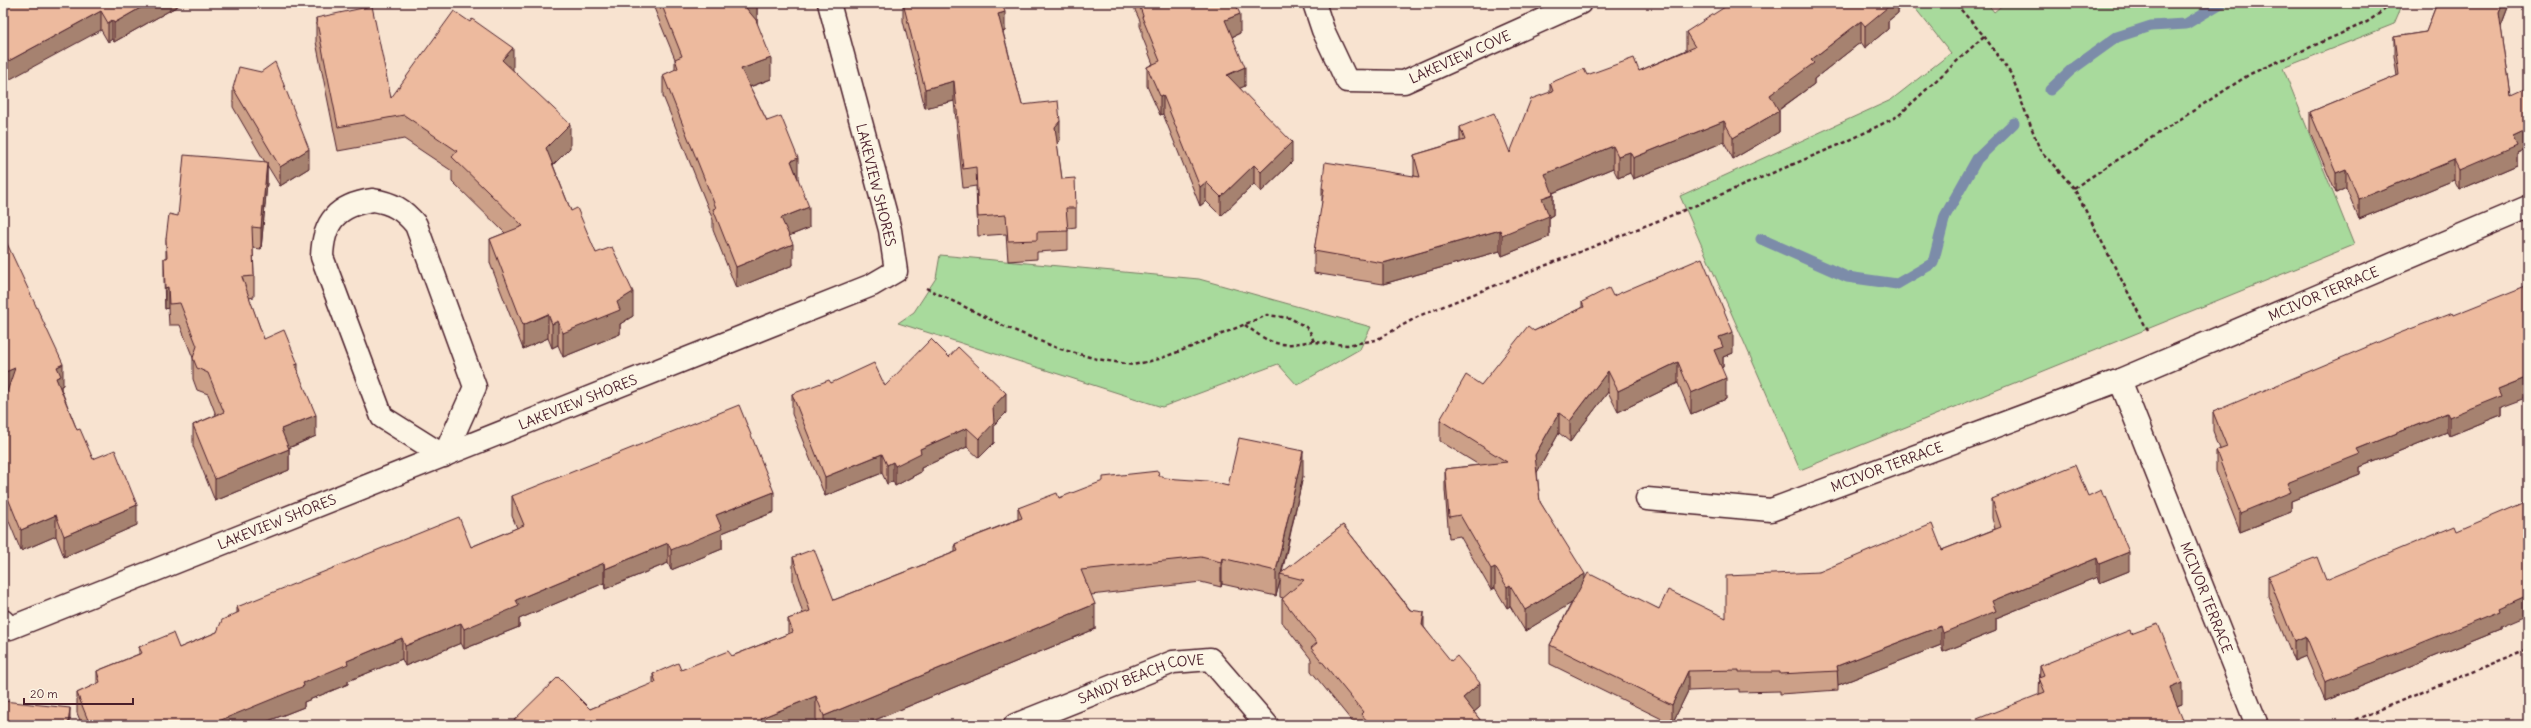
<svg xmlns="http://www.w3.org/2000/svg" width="2531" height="728" viewBox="0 0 2531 728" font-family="Delius,sans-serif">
  <rect width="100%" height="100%" fill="#f8e3d0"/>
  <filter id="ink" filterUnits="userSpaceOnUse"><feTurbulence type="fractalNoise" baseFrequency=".025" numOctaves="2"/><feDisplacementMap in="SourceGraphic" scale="8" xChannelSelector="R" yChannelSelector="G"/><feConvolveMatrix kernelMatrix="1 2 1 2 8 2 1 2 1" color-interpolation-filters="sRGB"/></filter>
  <g filter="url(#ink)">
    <path fill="#a8da9c" stroke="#797c64" d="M1911 3H1987L1994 12 2005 3H2403L2394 24 2283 68 2354 245 1800 470 1680 196 1891 100 1951 53Z
      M940 255 1199 279 1371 327 1360 349 1297 385 1278 364 1162 407 898 323 914 312 936 278Z"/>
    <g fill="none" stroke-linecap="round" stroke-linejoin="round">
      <path stroke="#7c8ca9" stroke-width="11" d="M2050 90 2071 70 2117 37 2151 26 2186 24 2221 3
        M1761 239 1847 277 1897 284 1933 263 1945 216 1977 159 2014 123"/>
      <g stroke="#4a1f2b" stroke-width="25">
        <g id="street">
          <path id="s1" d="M1314 3 1323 30 1347 81 1404 82 1580 3"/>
          <path d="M373 200C392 203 403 209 416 225L475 387 444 456 382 417 322 257C323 222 337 205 373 200Z"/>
          <path id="s2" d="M2120 380 2257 725"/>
          <path id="s3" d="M1647 499 1771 510 2120 380 2528 207"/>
          <path id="s4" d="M3 621 10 628 872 285 896 271 890 230 829 3"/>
          <path id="s5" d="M1015 725 1173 662 1210 659 1267 725"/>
        </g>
      </g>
      <path stroke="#4a1f2b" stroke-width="2.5" stroke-dasharray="4 3" stroke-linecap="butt" d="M1984 36 2011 74 2040 150 2074 188 2149 333
        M2074 188 2250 74 2367 22 2384 10 2387 3
        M926 288 1006 327 1057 348 1097 359 1133 365 1159 359 1191 347 1267 315 1290 318 1309 329 1314 342 1347 345 1376 340 1421 315 1675 214 1846 142 1898 116 1984 36 1955 3
        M1245 325C1273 346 1278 347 1313 341
        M2342 725 2528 649"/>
      <use href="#street" stroke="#fcf5e5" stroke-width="22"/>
    </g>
    <path fill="#cca088" stroke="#4a1f2b" d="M3 3H183L114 42 112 39 108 42 101 30Z
      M652 3H757V23L771 79 750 87 767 121 798 179 809 228 789 236 793 265 736 288 713 230V220L663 96V75L675 70V59Z
      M903 3H1005V7H1003L1005 31 1003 32 1022 105 1060 140 1057 144 1062 179 1076 208V227L1068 228V250L1037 252V259L1008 261 1006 234 978 236 976 186 963 188 954 101 925 108 903 21Z
      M1135 3H1235L1240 33 1232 37 1245 86 1240 88 1292 162 1261 192 1254 184 1221 216 1206 201 1200 206 1163 114 1160 115 1147 86V67L1153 64 1142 36V31L1140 26V21L1135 10Z
      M1898 3V13L1888 21V29L1865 48 1861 42 1814 79V84L1779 110V132L1733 159 1724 142 1633 179 1630 173 1618 178 1613 168 1553 193V215L1549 217V237L1502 256 1500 251 1383 284 1314 273V251L1322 206V188L1414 176V155L1460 141V127L1510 153 1550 92V83L1587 75 1639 71 1686 50V32Z
      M2437 3H2510L2501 27 2511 95 2528 98V148L2517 153V165L2459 190 2454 180 2359 219 2346 188 2336 193 2310 132V112L2397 76 2394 56V37L2426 32Z
      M316 18 391 98 513 70 570 148 553 165 571 211 596 253 633 316 620 324V334L563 357 558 345 552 348 548 338 523 349 490 263V239L505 233 452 181V171L404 139 338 151 316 42Z
      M233 88 309 168 280 186 267 165V183L261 249 253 248 254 276V297L249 298 264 339 298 371 316 436 289 448V470L215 501 193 446V425L216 415 208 394 197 390 193 379V358L180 325H169L168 308 165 309 164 280V258H166V239L178 216 265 162 233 107Z
      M3 235 63 385 61 386V389L77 430 93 459 137 525 64 557 56 536 21 551 3 507V404L7 392 3 394Z
      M1613 296 1733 353 1723 357V367L1721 368 1726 399 1691 414 1678 383 1618 412 1608 392 1570 442 1559 433 1537 472 1540 502 1585 579 1659 609 1726 618 1819 572 1942 550 1995 529 1992 518V499L2088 496 2129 571 2099 583 2097 577 1996 618V631L1943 652 1941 645 1838 685V690L1780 694V691L1739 692V689L1688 691 1672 724 1550 664V645L1572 602 1525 631 1510 606 1507 608 1495 588 1491 590 1460 536 1449 538 1445 490V469L1479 465 1440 441V420L1481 385 1534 331 1582 308V302Z
      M949 357 1006 413 994 425V443L979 458 967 447 921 468V472L895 486 893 481 887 484 882 473 825 496 792 414V394L831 383 885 386Z
      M2501 407V415L2449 436 2447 432 2360 467V474L2291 501V512L2240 532 2216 471V451L2220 449 2213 431V412Z
      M1159 476 1164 478 1228 486 1303 476 1282 573 1343 525 1424 627 1480 707 1474 712 1484 725H1355L1311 671V659L1282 622V599L1283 598 1280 597V581L1276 596 1222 584 1221 587 1201 582 1091 595 1095 629 863 725H818L816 721 807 725H509L590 709 653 684V674L681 670 732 656 788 634V619L803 614 793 582V557L834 600 955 552V544L1018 519V508L1059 498Z
      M512 496 774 512 722 533V549L671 570 668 563 605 589 604 583 519 619V627L464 649 461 643 405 666 402 659 348 681V684L304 702V707L258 725H82L77 713V693L97 684V671L139 654V647L179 648 217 632 237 613V607L471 547 517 528 512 516Z
      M2268 576 2500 627V630L2325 701 2306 656 2294 661 2268 596Z
      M2131 634 2182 704 2177 706 2039 694 2040 666Z"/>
    <path fill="#a6826f" stroke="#4a1f2b" d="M149 3H183L114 42V23Z
      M757 3V24L746 8Z
      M999 3H1005V7L999 8Z
      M1422 3H1428L1422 6Z
      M1884 3H1898V13L1888 21V29L1865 48V26Z
      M2503 3H2510L2499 32V13Z
      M101 11V30L3 83V64Z
      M1005 12V31L998 33V14Z
      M1240 14V33L1225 40V20Z
      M112 20V39L108 42V23Z
      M1861 21V42L1814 79V84L1770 116V95L1811 60Z
      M513 48V72L502 60Z
      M771 58V79L741 90V69Z
      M1245 67V86L1227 94V75Z
      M954 81V101L925 108V89Z
      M1163 95V114L1160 115V96Z
      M1779 111V132L1733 159V138Z
      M1060 121V140L1055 146V127Z
      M1724 121V142L1633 179V158Z
      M570 124V148L546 172V148Z
      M2528 129V148L2517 153V165L2459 190V170L2513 136Z
      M1292 142V162L1261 192V172Z
      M1613 146V168L1545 196V174Z
      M309 149V168L280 186V167Z
      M1630 152V173L1618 178V156Z
      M798 158V179L791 161Z
      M2454 160V180L2359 219V199Z
      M267 162V183L261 249V228Z
      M1254 165V184L1221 216V197Z
      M2346 169V188L2336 193V173Z
      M1206 182V201L1200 206V187Z
      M1553 194V215L1549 217V237L1502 256V235L1542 198Z
      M809 207V228L781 239V218Z
      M1500 230V251L1383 284V263Z
      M793 244V265L736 288V267Z
      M168 287V308L165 309V288Z
      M633 292V316L620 324V334L563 357V333Z
      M548 314V338L523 349V325Z
      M558 321V345L552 348V324Z
      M1733 332V353L1723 357V367L1714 371V350L1719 337Z
      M1678 362V383L1618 412V391Z
      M63 364V385L61 386V397L56 378 57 367Z
      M298 364V385L295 365Z
      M15 368V388L3 394V373Z
      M1608 371V392L1570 442V421Z
      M2528 377V397L2501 407V415L2449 436V417L2498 389Z
      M1726 378V399L1691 414V393Z
      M1006 393V413L994 425V443L979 458V439L993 407Z
      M1559 413V433L1535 476V455Z
      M2447 413V432L2360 467V474L2291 501V512L2240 532V513L2287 483 2357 449Z
      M316 415V436L281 451V429Z
      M967 428V447L921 468V472L895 486V466L920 449Z
      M289 449V470L215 501V479Z
      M1303 451V476L1281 574H1280V581L1276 596V571Z
      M882 454V473L825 496V477Z
      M893 462V481L887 484V465Z
      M774 492V512L722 533V549L671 570V550L716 515Z
      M137 505V525L64 557V536Z
      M56 515V536L21 551V530Z
      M668 543V563L605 589V569Z
      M2129 552V571L2099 583V564Z
      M1222 558V584L1221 587V562Z
      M2097 558V577L1996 618V631L1943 652V633L1992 601Z
      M604 563V583L519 619V627L464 649V629L516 600Z
      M1495 567V588L1491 590V569Z
      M1585 574V595L1525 631V610Z
      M1510 585V606L1507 608V587Z
      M2528 595V615L2500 627V630L2325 701V682Z
      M1095 604V629L863 725H824V716Z
      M1424 612V635L1422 625Z
      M461 623V643L405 666V646Z
      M1941 626V645L1838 685 1837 666Z
      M2306 636V656L2294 661V641Z
      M402 638V659L348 681V684L304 702V707L258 725H209L303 683 347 661Z
      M1688 671V691L1672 724V705Z
      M1480 683V707L1463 721V698Z
      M2182 683V704L2170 708V688Z
      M816 696V721L807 725H761V718Z
      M70 708V725H68Z"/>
    <path fill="#edba9e" stroke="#4a1f2b" d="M3 3H149L114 23 112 20 108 23 101 11 3 64Z
      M661 3H757L746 8 756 20 771 58 741 69 767 121 781 116 798 158 791 161 809 207 781 218 793 244 736 267 713 209 716 208 663 75 678 68 675 59 682 56Z
      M903 3H1002L1005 12 998 14 1022 105 1058 101 1060 121 1055 127 1062 179 1075 178 1076 208H1066L1068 231 1037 232V240L1008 241 1006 215 978 217 976 167 963 169 954 81 925 89Z
      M1140 3H1235L1240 14 1225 20 1245 67 1227 75 1292 142 1261 172 1254 165 1221 197 1206 182 1200 187 1163 95 1160 96 1147 67 1160 61 1142 17 1143 16 1140 7 1141 6Z
      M1731 3H1885L1888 7 1865 26 1861 21 1811 60 1814 63 1770 95 1779 111 1733 138 1724 121 1633 158 1630 152 1618 156 1613 146 1545 174 1553 194 1542 198 1549 216 1502 235 1500 230 1383 263 1314 251 1324 189 1322 188 1325 162 1420 177 1414 155 1465 140 1460 127 1494 113 1510 153 1531 99 1553 91 1550 83 1584 69 1587 75 1634 58 1639 71 1695 47 1686 32Z
      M2437 3H2503L2499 13 2511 95 2524 89 2528 98V129L2513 136 2517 145 2459 170 2454 160 2359 199 2346 169 2336 173 2310 112 2399 75 2394 37 2426 32Z
      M372 6 391 98 454 11 470 22 472 19 513 48 502 60 570 124 546 148 571 211 577 208 596 253 612 247 633 292 617 302 620 310 563 333 558 321 552 324 548 314 523 325 490 239 523 226 452 157 457 151 404 115 338 127 316 18Z
      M275 62 309 149 280 167 233 88 239 67 261 72Z
      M184 155 267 162 261 228 252 227 254 276 242 277 264 339 284 330 298 364 295 365 316 415 281 429 289 449 215 479 193 425 224 412 208 373 197 368 193 358 197 346 180 303 169 304 168 287 165 288 164 258H167L166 239 169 214 178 216Z
      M3 235 63 364 57 367 61 376 56 378 77 430 80 429 93 459 115 450 137 505 64 536 56 515 21 530 3 486V404L15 368 3 373Z
      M1702 258 1733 332 1719 337 1723 347 1714 350 1726 378 1691 393 1678 362 1618 391 1608 371 1570 421 1559 413 1535 455 1540 502 1585 574 1525 610 1510 585 1507 587 1495 567 1491 569 1460 515 1449 517 1445 469 1507 462 1440 420 1466 375 1481 385 1528 326 1534 331 1584 307 1582 302 1609 288 1613 296Z
      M2528 285V377L2498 389 2501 396 2449 417 2447 413 2357 449 2360 454 2287 483 2291 492 2240 513 2216 451 2227 447 2213 412 2400 333 2452 313 2453 315Z
      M931 339 949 357 958 347 1006 393 993 407 994 423 979 439 967 428 920 449 921 453 895 466 893 462 887 465 882 454 825 477 792 394 829 380 831 383 874 363 885 386Z
      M739 405 774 492 716 515 722 529 671 550 668 543 605 569 604 563 516 600 519 606 464 629 461 623 405 646 402 638 347 661 348 664 303 683 304 686 209 725H90L77 693 100 682 97 671 142 653 139 647 173 633 179 648 217 632 222 620 239 612 237 607 459 517 471 547 524 525 512 496Z
      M1239 438 1303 451 1276 571 1222 558 1221 562 1201 557 1081 570 1095 604 824 716 816 696 761 718 764 725H509L558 677 590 709 656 682 653 674 678 663 681 670 728 651 732 656 793 632 788 619 810 611 793 557 814 549 834 600 958 551 955 544 1022 518 1018 508 1057 493 1059 498 1103 481V477L1158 471 1159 476H1163L1164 478 1207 481 1228 486Z
      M2075 465 2088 496 2101 490 2104 498 2106 497 2129 552 2099 564 2097 558 1992 601 1996 611 1943 633 1941 626 1837 666 1838 671 1780 674V672H1739V670L1688 671 1672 705 1550 645 1588 573 1659 609 1668 590 1726 618V576L1819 572 1932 524 1942 550 2001 527 1992 499Z
      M2528 501V595L2499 608 2500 611 2325 682 2306 636 2294 641 2268 576 2317 557 2326 580 2455 526 2457 531Z
      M1343 525 1410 610 1424 612 1422 625 1451 661 1457 656 1480 683 1463 698 1484 725H1371L1361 714 1363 712 1311 648 1317 643 1282 599 1304 580 1280 574Z
      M2158 624 2182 683 2170 688 2185 725H1962L2045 692 2039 678 2044 676 2040 666 2130 630 2131 634Z
      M3 701 70 708 68 725H3Z"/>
  </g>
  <g text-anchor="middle" stroke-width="4" stroke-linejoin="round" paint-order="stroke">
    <g font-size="14" fill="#4a1f2b" stroke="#fcf5e5">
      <text dy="5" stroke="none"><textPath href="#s1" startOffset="203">LAKEVIEW COVE</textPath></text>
      <text transform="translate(876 185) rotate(76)" y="5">LAKEVIEW SHORES</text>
      <text dy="5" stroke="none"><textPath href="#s3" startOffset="718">MCIVOR TERRACE</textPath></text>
      <text dy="5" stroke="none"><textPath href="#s4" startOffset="621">LAKEVIEW SHORES</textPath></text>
      <text dy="5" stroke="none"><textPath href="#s3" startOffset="248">MCIVOR TERRACE</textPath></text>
      <text dy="5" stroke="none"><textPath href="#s4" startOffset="297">LAKEVIEW SHORES</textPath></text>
      <text dy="5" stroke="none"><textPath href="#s2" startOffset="234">MCIVOR TERRACE</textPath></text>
      <text dy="5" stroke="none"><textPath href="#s5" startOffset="135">SANDY BEACH COVE</textPath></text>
    </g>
  </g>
  <rect width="2531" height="728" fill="none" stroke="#fcf5e5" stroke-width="16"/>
  <rect x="8" y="8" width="2515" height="712" fill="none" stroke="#4a1f2b" stroke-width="1.5" filter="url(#ink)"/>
  <path d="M24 698v6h109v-6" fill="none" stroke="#4a1f2b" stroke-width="2"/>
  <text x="30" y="698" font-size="12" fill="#4a1f2b" stroke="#fcf5e5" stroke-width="3" paint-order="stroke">20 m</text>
</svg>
